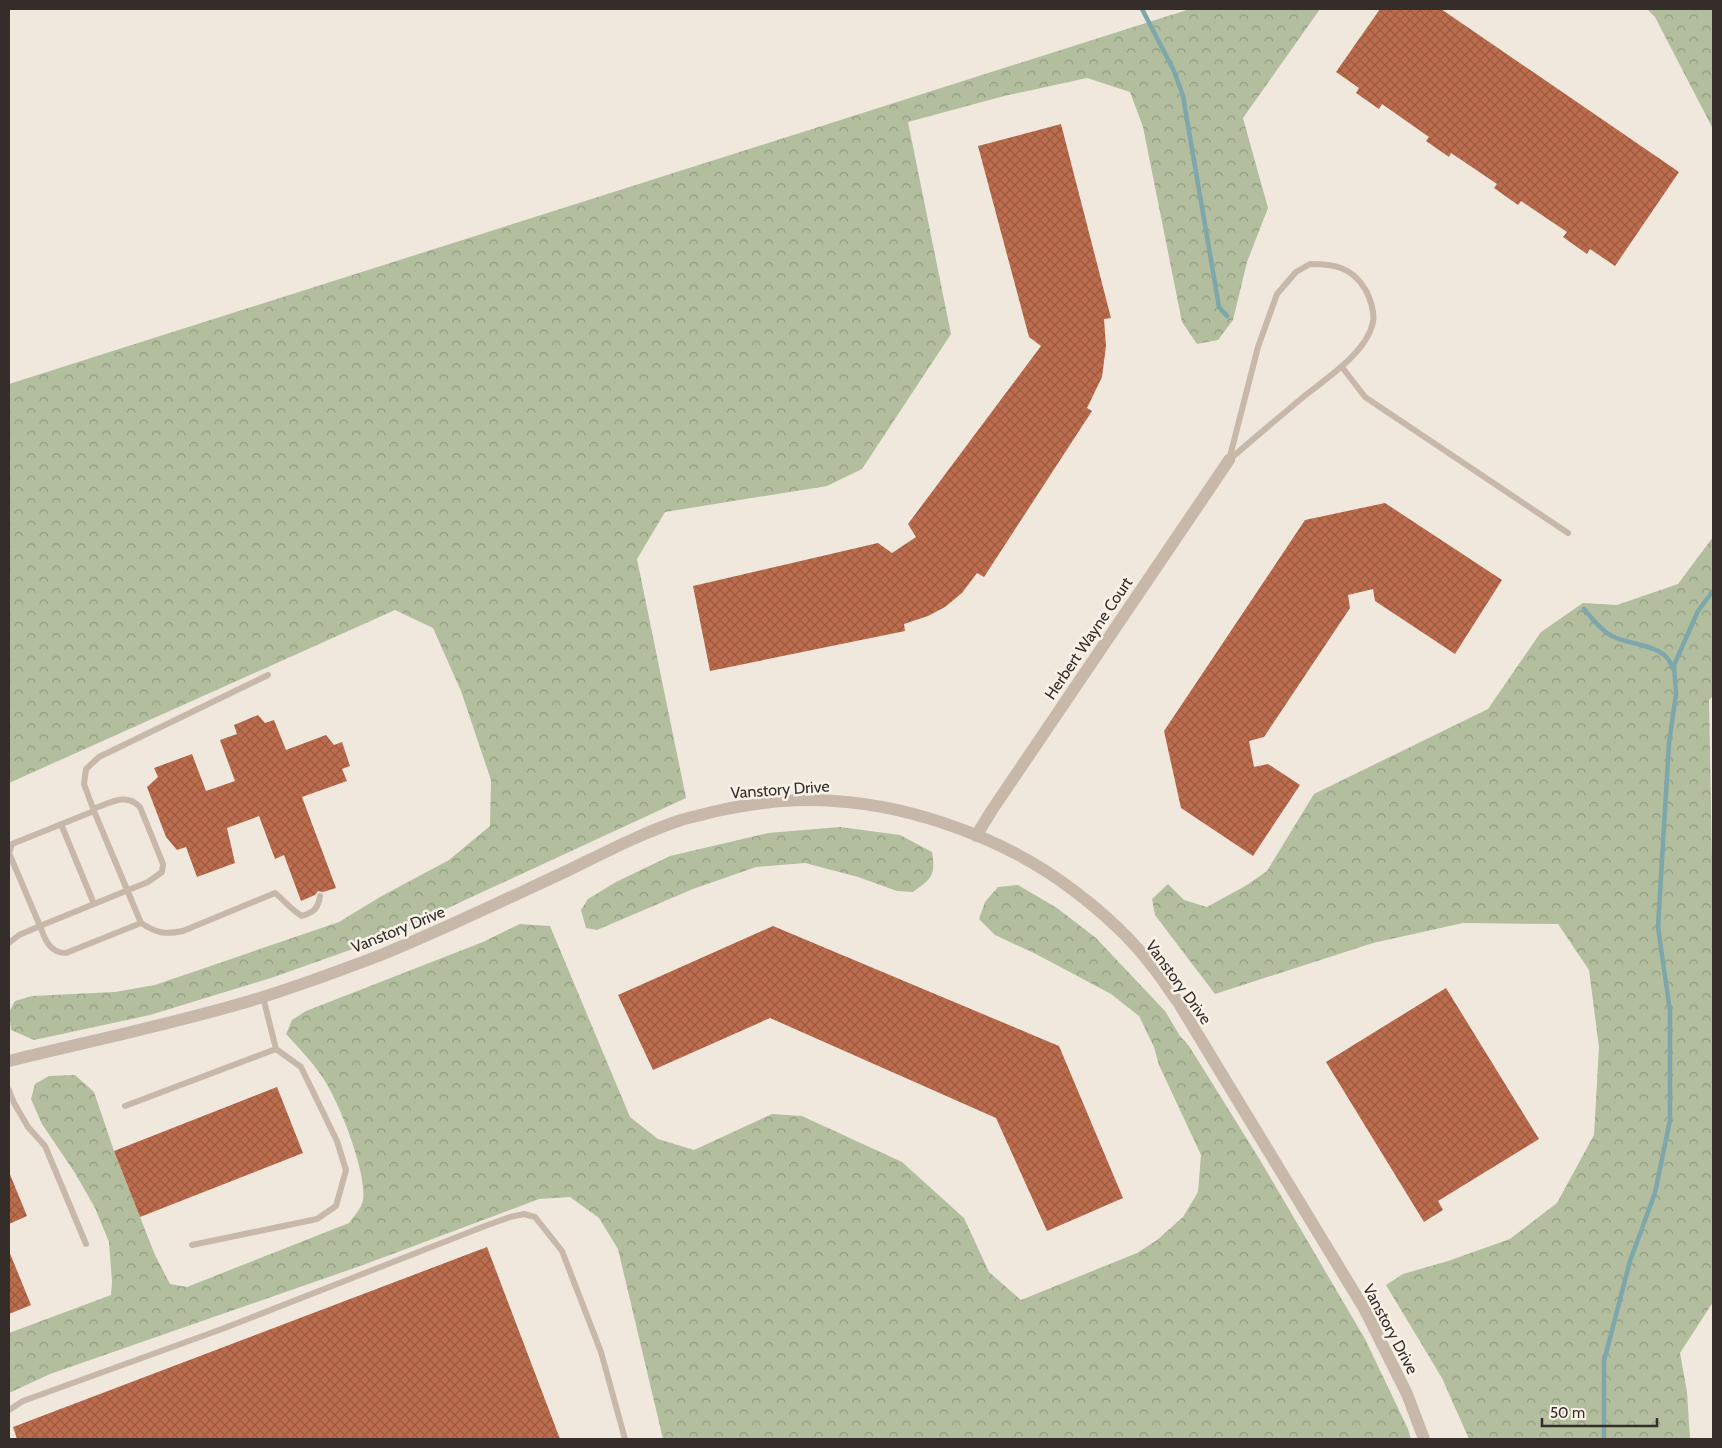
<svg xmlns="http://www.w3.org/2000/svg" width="1722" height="1448" viewBox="0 0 1722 1448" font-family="Cabin,sans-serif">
  <defs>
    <pattern id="forest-crowns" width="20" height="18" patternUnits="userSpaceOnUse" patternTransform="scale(1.25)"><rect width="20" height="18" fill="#b2be9e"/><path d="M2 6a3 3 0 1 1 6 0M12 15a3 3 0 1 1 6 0" fill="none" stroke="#929b81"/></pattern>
    <pattern id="building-cross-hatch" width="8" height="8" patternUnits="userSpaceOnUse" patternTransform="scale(1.25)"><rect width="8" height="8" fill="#bd6d4e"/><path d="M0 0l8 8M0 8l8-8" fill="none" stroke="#9a5a41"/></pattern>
  </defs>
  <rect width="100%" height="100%" fill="#f0e8dd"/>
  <path fill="url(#forest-crowns)" d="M1190 9H1320L1243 118 1268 208 1247 262 1233 320 1218 340 1197 344 1182 322 1143 127 1130 92 1087 78 1004 96 908 122 951 334 862 469 827 486 665 512 637 559 686 798 381 939 271 978 150 1015 34 1040 11 1030 9 1012 15 1001 32 996 115 992 155 985 339 922 380 897 449 860 490 826 491 780 461 691 433 628 395 610 9 783V384Z
    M1647 9H1713V129L1655 17Z
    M1713 537V696L1709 700 1713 912V1302L1680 1353 1687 1392 1690 1439H1469L1442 1378 1386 1285 1403 1274 1448 1261 1510 1239 1557 1203 1594 1135 1599 1047 1589 970 1558 924 1463 923 1373 943 1215 994 1155 915 1152 899 1168 884 1184 900 1207 907 1247 885 1267 871 1314 794 1488 709 1541 632 1583 603 1617 605 1678 584Z
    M840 827 900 835 932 852C936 875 932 878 913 892L897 891 858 877 805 863 756 867 693 889 597 930 586 928 581 910 588 899 616 882 670 856 768 833Z
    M1018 885 1057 908 1096 938 1165 1011 1180 1036 1189 1046 1260 1160 1365 1339 1408 1429 1411 1439H663L618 1249 599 1218 570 1197 539 1199 363 1265 50 1374 9 1393V1333L111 1295 112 1282 109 1242 95 1208 75 1173 42 1124 31 1099 35 1084 49 1076 75 1075 94 1092 114 1151 155 1255 170 1284 187 1287 349 1223C353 1217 362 1208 363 1200 367 1173 340 1105 325 1081 314 1064 300 1049 286 1034L292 1020 306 1011 483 942 520 924 550 926 630 1117 658 1139 694 1150 772 1114 802 1116 902 1162 964 1218 989 1272 1021 1300 1137 1253 1157 1240 1183 1217 1198 1192 1201 1155 1159 1065 1154 1047 1139 1016 1111 994 1036 954 995 935 979 919 985 902 998 887Z"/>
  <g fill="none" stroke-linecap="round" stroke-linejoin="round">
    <path stroke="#7ea7ab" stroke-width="4.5" d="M1142 9 1174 71 1183 96 1219 307 1227 316
      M1584 609C1592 618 1600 630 1612 636 1630 646 1665 643 1672 667
      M1604 1439V1361L1630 1261 1655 1193 1670 1120V1011L1658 927 1669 743 1676 694 1674 665 1698 611 1713 591"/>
  </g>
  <path fill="url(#building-cross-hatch)" d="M1380 9H1441L1679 172 1615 266 1590 249 1587 254 1563 237 1567 232 1521 201 1518 205 1494 188 1497 184 1451 153 1449 157 1426 141 1429 137 1382 104 1379 109 1356 93 1359 88 1336 72Z
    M1061 124 1111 318 1104 319 1106 346 1102 377 1087 408 1092 411 984 577 977 573 962 593 945 607 928 616 904 624 905 631 710 671 693 586 878 543 892 553 916 537 908 524 1041 346 1029 337 978 146Z
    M1385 503 1502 580 1455 654 1375 601 1373 589 1348 595 1350 608 1264 737 1249 741 1254 767 1268 764 1300 785 1253 856 1181 808 1164 731 1305 520Z
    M258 715 265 723 274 720 286 750 326 735 334 745 342 742 350 766 342 769 347 781 302 797 336 888 323 892 318 891 315 895 301 901 284 855 275 859 259 816 227 828 235 863 197 877 186 847 177 850 166 837 147 787 158 777 154 768 192 754 206 791 235 781 220 740 237 734 234 725Z
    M773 926 1059 1046 1123 1198 1047 1231 996 1118 770 1018 653 1070 618 995Z
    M1446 988 1539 1139 1438 1201 1443 1210 1424 1222 1326 1062Z
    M277 1087 303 1153 140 1217 114 1151Z
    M9 1172 27 1216 9 1224Z
    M487 1247 560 1439H17L13 1427Z
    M9 1251 31 1305 9 1314Z"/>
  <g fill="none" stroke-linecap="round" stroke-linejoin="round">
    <path stroke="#c7b8a9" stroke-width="6" d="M1310 264C1334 264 1352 267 1365 289 1370 297 1375 313 1373 322 1367 353 1325 379 1302 398 1277 419 1253 439 1229 460L1258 347 1277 294 1296 272Z
      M1342 367 1365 397 1568 533
      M93 809C110 803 126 792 140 807L163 864 162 872 148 882 40 926C45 940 50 953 66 953L141 923
      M94 811 141 923C157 933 164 935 183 931L275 893C285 901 291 910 302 916 314 912 318 909 320 896
      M61 824 94 904
      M9 943 19 935 40 926 9 853 12 844 94 811 84 784 86 769 99 757 268 675
      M9 1090 14 1103 28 1127 45 1146 86 1244
      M125 1106 276 1049 263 997
      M192 1245 317 1219 336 1206 346 1170 337 1141 301 1067 276 1049
      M9 1410 23 1401 222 1329 485 1226 510 1217 524 1214 535 1217 562 1251 601 1352 625 1439"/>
    <path stroke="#c7b8a9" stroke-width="12" d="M976 836 992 810 1229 460
      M9 1061C90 1041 173 1024 253 1000 296 987 339 971 381 955 445 929 506 899 569 870 606 852 642 833 681 820 691 817 702 815 712 812 751 803 794 798 834 801 915 806 1008 840 1073 890 1101 911 1130 937 1152 966 1161 977 1169 990 1178 1002L1365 1310 1407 1394 1424 1439"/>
  </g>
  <g text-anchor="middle" stroke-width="5" stroke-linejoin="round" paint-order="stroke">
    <g font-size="16" fill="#352d29" stroke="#f8f2e9">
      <text transform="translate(1088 638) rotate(-56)" y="6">Herbert Wayne Court</text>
      <text transform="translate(780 789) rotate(-4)" y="6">Vanstory Drive</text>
      <text transform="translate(398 929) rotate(-22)" y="6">Vanstory Drive</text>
      <text transform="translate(1179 982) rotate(54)" y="6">Vanstory Drive</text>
      <text transform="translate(1391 1329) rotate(62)" y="6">Vanstory Drive</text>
    </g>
  </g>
  <rect width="1722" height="1448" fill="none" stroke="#352d29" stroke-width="20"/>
  <path d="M1542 1418v8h115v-8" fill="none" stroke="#352d29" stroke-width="2.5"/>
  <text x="1550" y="1418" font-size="15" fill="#352d29" stroke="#f8f2e9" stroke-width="4" paint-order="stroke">50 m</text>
</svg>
